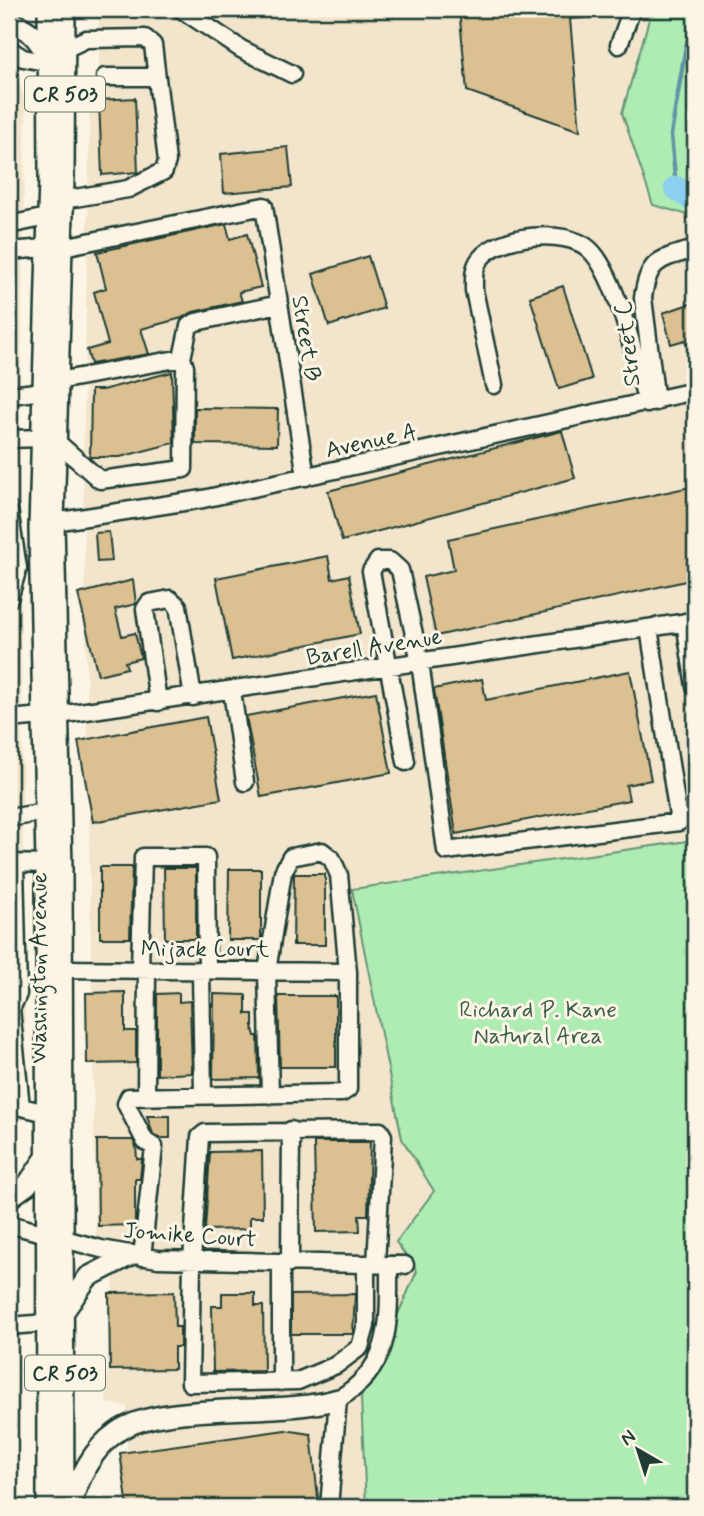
<svg xmlns="http://www.w3.org/2000/svg" width="704" height="1516" viewBox="0 0 704 1516" font-family="Mynerve,sans-serif">
  <rect width="100%" height="100%" fill="#fcf5e5"/>
  <filter id="ink" filterUnits="userSpaceOnUse"><feTurbulence type="fractalNoise" baseFrequency=".0143" numOctaves="2"/><feDisplacementMap in="SourceGraphic" scale="14" xChannelSelector="R" yChannelSelector="G"/><feConvolveMatrix kernelMatrix="1 2 1 2 8 2 1 2 1" color-interpolation-filters="sRGB"/></filter>
  <g filter="url(#ink)">
    <path fill="#f2e5cc" d="M9 9H17V80L26 101 19 462 26 1112 23 1120 9 1119Z
      M98 9H652L622 113 653 205 695 217V840L352 889 402 1139 434 1191 396 1242 417 1271 361 1398 366 1507H127V1406L106 1403 115 1251 96 1252 83 462 90 99 99 72Z
      M14 1247V1383L12 1410H9V1248Z
      M9 1445H14V1507H9Z"/>
    <path fill="#aeecb3" stroke="#669474" stroke-width="2" d="M652 9H695V217L653 205 622 113Z
      M695 840V1507H366L361 1398 417 1271 396 1242 434 1191 402 1139 352 889Z"/>
    <g fill="none" stroke-linecap="round" stroke-linejoin="round">
      <path stroke="#6195a4" stroke-width="4.5" d="M676 188 671 135 685 51 695 12"/>
      <path stroke="#8dcfee" stroke-width="24" d="M676 188 690 198H695"/>
    </g>
    <path fill="#dbc091" stroke="#1f3d34" stroke-width="2" d="M459 9H598V17L570 19 580 131 467 91Z
      M135 98 138 172 102 175 99 100Z
      M288 147 292 187 224 193 221 154Z
      M226 224 230 239 247 234 261 287 239 292 242 301 193 312 182 318 141 329 149 354 91 364 87 350 108 344 94 292 106 288 97 252Z
      M368 256 384 308 329 326 313 274Z
      M563 286 592 379 559 389 530 297Z
      M695 302V365L693 366 685 340 671 344 663 313Z
      M172 372 174 443 120 457H90L91 390H102Z
      M195 408 278 409 277 445 195 444Z
      M562 431 575 478 342 541 328 491Z
      M695 486V579L436 636 423 577 454 570 448 539Z
      M109 532 112 561 97 562 95 533Z
      M328 556 332 579 349 575 360 634 232 660 216 578Z
      M133 580 136 604 115 609 122 636 135 633 141 658 125 662 127 668 98 675 78 594Z
      M630 671 651 780 626 785 629 800 456 834 434 689 482 679 486 700Z
      M376 692 391 773 261 797 246 716Z
      M206 717 221 799 93 822 78 741Z
      M100 867H132L130 938H100Z
      M164 868H196V939H165Z
      M229 869H261V940H228Z
      M294 874H325V945H293Z
      M125 992V1031H136V1063L87 1064 86 993Z
      M179 993V1002L190 1001 192 1073 157 1075V994Z
      M214 994 246 995V1014H253V1029L255 1036H258L259 1078 213 1079Z
      M278 996H336V1067H280Z
      M147 1116H170V1138H159L153 1134Z
      M97 1140H133L136 1147 137 1159H142L140 1179H135V1225L98 1226Z
      M314 1142H370L368 1215H359L360 1231 316 1232Z
      M262 1151 263 1217H250V1229L205 1230 210 1152Z
      M174 1292 175 1327H180V1347H174V1369L110 1370 109 1293Z
      M222 1293H255V1306H263L264 1371 213 1372 212 1306H222Z
      M355 1294 353 1334H291V1295Z
      M285 1430 311 1434 319 1507H128L120 1453Z"/>
    <g fill="none" stroke-linecap="round" stroke-linejoin="round">
      <g stroke="#1f3d34" stroke-width="21">
        <path id="minor" d="M181 9 241 49 292 74
          M619 45 632 9
          M9 49 23 58 50 63
          M105 77H157
          M63 200 128 189 164 171 167 161 153 45 145 38 86 39 65 49
          M9 225 47 217
          M63 247 264 206 306 477
          M9 251 46 248
          M182 358 189 326 196 322 279 304
          M494 385 474 290C474 279 473 268 480 259 499 234 566 228 589 249 616 273 638 367 647 404
          M11 395 43 391
          M656 402 643 298C648 259 660 259 695 249
          M9 439 42 438
          M57 442 100 480 184 469 185 367 182 358 58 381
          M9 509 18 568 9 599
          M54 522 203 499 695 391
          M685 622 695 687
          M232 691 245 782
          M158 702 145 609 149 603 170 599 178 606 193 697
          M59 715 695 621
          M9 719 43 716
          M406 762 371 571 378 561H390L400 570 420 662 446 851 679 822 649 628
          M9 818 45 812
          M9 863 46 864
          M15 864 18 994 11 1009 21 1107 47 1113
          M62 969 348 972
          M140 970 143 857H206L207 971
          M201 971 203 1095
          M146 1096 147 970
          M9 1224 101 1249 158 1259 405 1265
          M142 1257 154 1147 145 1141 126 1104 129 1097C200 1095 271 1095 342 1093L348 1089V972L339 875 332 859 322 851 291 857 283 872 267 971 270 1095
          M290 1263 291 1130
          M366 1264V1326L360 1347 336 1365 298 1381 190 1383 192 1261 200 1137 205 1133 380 1131 383 1136 376 1264
          M9 1326 47 1323
          M281 1382V1263
          M329 1507 338 1399C393 1367 389 1321 389 1265"/>
      </g>
      <g stroke="#1f3d34" stroke-width="24">
        <path id="major" d="M9 21C29 29 38 37 47 57
          M9 1198 27 1185 47 1156
          M65 1310 88 1277 131 1255
          M47 1507 46 864 39 528 49 178 48 9
          M64 1507 62 868 54 522 64 179 65 9
          M70 1507C79 1478 91 1450 117 1432 162 1400 279 1417 338 1399"/>
      </g>
      <use href="#minor" stroke="#fcf5e5" stroke-width="16"/>
      <use href="#major" stroke="#fcf5e5" stroke-width="19"/>
    </g>
  </g>
  <g text-anchor="middle" stroke-width="6" stroke-linejoin="round" paint-order="stroke">
    <g fill="#fcf5e5" stroke="#617469" stroke-width="2">
      <rect x="25" y="76.5" width="80" height="35" rx="5"/>
      <rect x="25" y="1355.5" width="80" height="35" rx="5"/>
    </g>
    <g font-size="21" font-weight="bold" fill="#1f3d34">
      <text x="65" y="101">CR 503</text>
      <text x="65" y="1380">CR 503</text>
    </g>
    <g font-size="23" fill="#1f3d34" stroke="#fcf5e5">
      <text transform="translate(307 338) rotate(81)" y="8">Street B</text>
      <text transform="translate(627 344) rotate(-96)" y="8">Street C</text>
      <text transform="translate(371 440) rotate(-12)" y="8">Avenue A</text>
      <text transform="translate(374 646) rotate(-9)" y="8">Barell Avenue</text>
      <text x="205" y="956">Mijack Court</text>
      <text transform="translate(38 968) rotate(-90)" y="8">Washington Avenue</text>
      <text transform="translate(190 1234) rotate(4)" y="8">Jomike Court</text>
    </g>
    <g font-size="23" fill="#3c604d" stroke="#fcf5e5">
      <text x="538" y="1017">Richard P. Kane<tspan x="538" dy="26">Natural Area</tspan></text>
    </g>
  </g>
  <rect width="704" height="1516" fill="none" stroke="#fcf5e5" stroke-width="35"/>
  <rect x="18" y="18" width="669" height="1481" fill="none" stroke="#1f3d34" stroke-width="2.5" filter="url(#ink)"/>
  <g transform="translate(638 1450) rotate(321)" stroke="#fcf5e5" stroke-width="5" paint-order="stroke">
  <path d="M0-5L12 26L0 18L-12 26Z" fill="#1f3d34"/>
  <text y="-10" font-size="19" font-weight="bold" text-anchor="middle" fill="#1f3d34">N</text>
  </g>
</svg>
